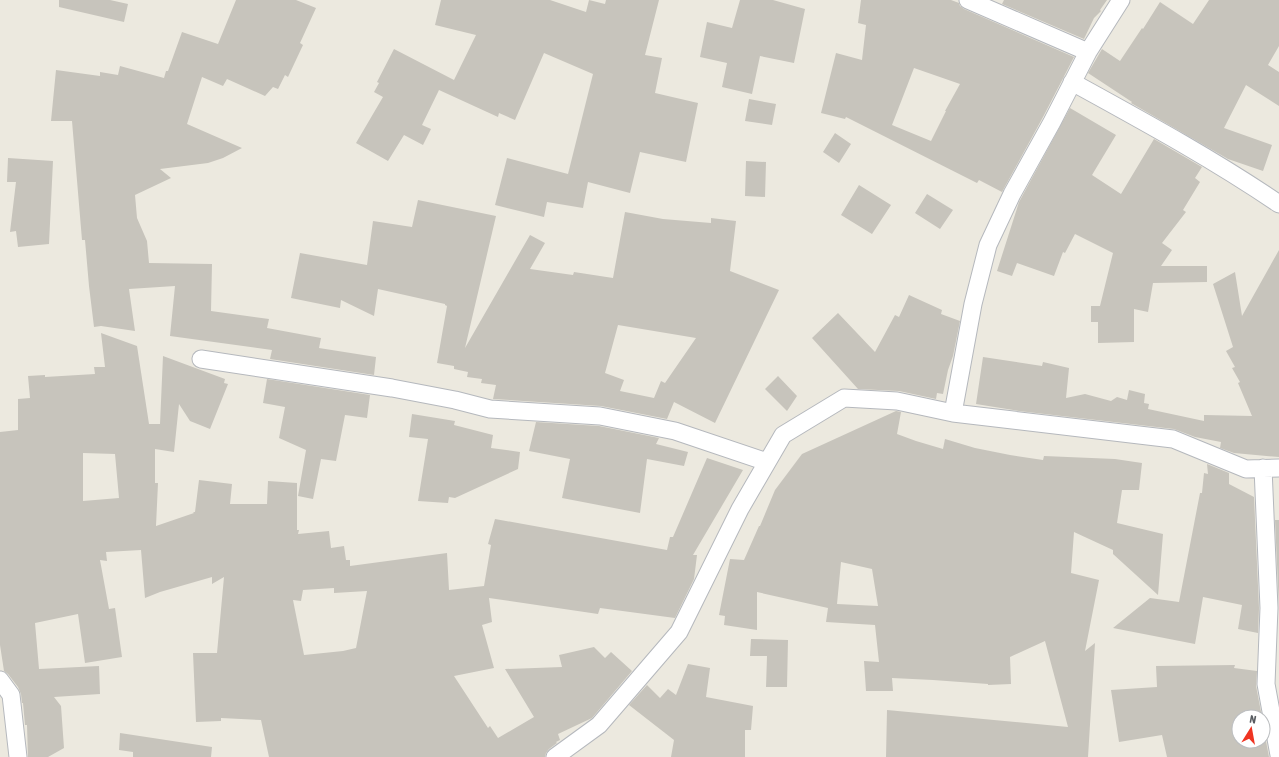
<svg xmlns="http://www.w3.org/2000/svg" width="1279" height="757" viewBox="0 0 1279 757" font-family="'Asap Condensed',sans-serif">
  <rect width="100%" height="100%" fill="#ece9df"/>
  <path fill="#c7c4bc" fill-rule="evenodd" d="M59 0H110L128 4 124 22 59 7Z
    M236 0H296L316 8 300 43 303 45 288 77 285 75 278 89 273 87 265 96 227 79 223 86 202 77 187 124 242 148 223 158 208 163 160 169 171 178 135 195 137 218 147 241 149 263 212 264 211 311 269 319 267 328 321 338 319 348 376 357 374 375 270 359 272 350 170 336 175 286 129 289 135 331 101 326 94 327 89 286 85 240H82L72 121H51L56 70 100 76V72L118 75 120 66 164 78 166 71H168L182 32 218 44Z
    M441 0H550L586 12 589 0 605 4 606 0H659L645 55 662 58 655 93 698 103 686 162 640 152 630 193 588 182 583 208 547 202 544 217 495 205 507 158 568 174 593 74 544 53 515 120 499 113 498 117 439 90 422 125 431 129 423 145 404 135 388 161 356 143 383 97 374 92 379 83 377 82 394 49 454 80 476 35 435 25Z
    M740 0H773L805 9 794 63 760 56 752 94 722 87 727 63 700 57 707 22 732 28Z
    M861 0H951L959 3 960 6 964 9 1074 57 1043 117 1002 192 979 180 977 183 846 117 845 119 821 113 836 53 862 60 866 25 858 23ZM914 68 960 84 945 111H946L931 141 892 125Z
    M1004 0H1107L1100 10 1101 11 1094 18 1084 39 1002 4Z
    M1209 0H1279V46L1268 65 1279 72V106L1246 85 1224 128 1272 145 1263 171 1228 159 1131 103 1132 102 1088 73 1102 49 1120 61 1142 28 1143 29 1160 2 1193 24Z
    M749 99 776 104 772 125 745 121Z
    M1070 108 1116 135 1092 175 1121 194 1154 139 1202 167 1195 178 1200 182 1183 210 1186 212 1162 243 1172 250 1161 266H1207V282L1153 283 1148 312 1134 309V342L1098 343V322H1091V306H1100L1113 253 1075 234 1065 253 1063 252 1054 276 1017 263 1012 276 997 271 1019 202Z
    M835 133 851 144 839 163 823 152Z
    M8 158 53 161 49 244 18 247 16 231 10 232 16 182H7Z
    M746 161 766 162 765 197 745 196Z
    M859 185 891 205 872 234 841 215Z
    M927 194 953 210 940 229 915 213Z
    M418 200 496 216 465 348 530 235 545 243 530 269 573 275 574 272 613 278 625 212 663 219 711 223V218L736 221 730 271 779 290 715 423 674 402 667 419 601 406 493 399 496 385 481 383 482 379 467 377 468 372 454 369V366L437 363 447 306 445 305V304L378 289 374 316 341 300 340 308 291 298 300 253 367 265 373 221 412 227ZM618 325 696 338 665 383 661 381 654 398 620 391 624 380 605 373Z
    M1279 250V457L1234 453 1220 448 1221 442 1195 437 1174 429 1019 411 976 404 983 357 1042 366 1043 362 1069 368 1066 398 1085 394 1111 401 1117 397 1127 400 1129 390 1145 394 1144 403 1149 404 1148 409 1204 421V415L1252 416 1238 383 1240 382 1232 368 1235 367 1226 351 1233 347 1213 284 1235 272 1242 316Z
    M909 295 942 310 941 314 960 321 953 356 948 370 943 394 937 393 936 399 899 391 858 389 812 338 838 313 875 352 895 315 899 317Z
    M101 333 137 346 149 424H160L163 356 225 379 224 383 228 384 210 429 190 421 179 404 174 452 155 449V483H158L156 526 194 513 193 512H195L199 480 232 484 230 504H267L268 481 297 483V530H299L298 534 329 531 331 548 344 546 346 560H350V566L447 553 449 590 484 586 491 545 488 544 495 519 667 550 670 537H673L707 458 743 470 693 555H697L694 579 675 618 600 608 598 614 489 598 492 622 482 625 494 668 454 676 488 728 490 726 498 738 534 717 505 669 562 667 559 655 594 647 605 658 611 652 632 671 592 718 558 734 560 740 556 742 557 743 549 749 546 753 545 757H269L261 720 221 718V721L196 722 193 653H217L224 577 212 584V577L160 592 145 598 141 550 106 552 107 561 100 560 109 609 115 608 122 657 85 663 78 614 35 623 39 669 99 666 100 694 54 697 61 706 64 748 48 757H28L27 725H25L23 703H22L21 694 18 687 8 674 4 671 0 645V432L18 430V399L30 398 28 376 45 375V377L95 374 94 367H105ZM83 453 115 454 119 498 83 501ZM334 588V593L367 591 356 648 343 651 304 655 293 600 301 601 303 590Z
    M778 376 797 396 787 411 765 389Z
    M267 379 370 395 367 418 345 415 336 461 321 459 313 499 298 496 306 450 279 438 285 407 263 403Z
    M896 411 901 412 897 434 916 441 943 449 945 439 975 448 1010 455 1043 460 1044 456 1115 459 1142 463 1139 490H1122L1117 523 1163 534 1158 595 1113 554V550L1074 532 1071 573 1099 580 1085 651 1095 643 1088 757H886L887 710 1068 727 1045 641 1010 657 1011 684 988 685V684L933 680 892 678 893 691H866L864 661 879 662 875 625 826 622 828 608 757 592V630L724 625 725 616 719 615 730 559 744 560 759 526H760L775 490 802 454ZM841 562 872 569 878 606 837 604Z
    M412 414 455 421 454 425 493 435 491 448 520 452 518 469 455 498 449 497 448 503 418 501 428 439 409 437Z
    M536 422 599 426 659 438 656 444 688 452 684 466 647 459 640 513 562 498 570 459 529 451Z
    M1207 464 1229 473V484L1254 497 1259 608 1258 633 1238 629 1242 605 1203 597 1195 644 1113 628 1150 598 1179 602 1200 493H1202L1204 473 1208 474Z
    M1275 520H1279V615V608Z
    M751 639 788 640 787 687H766L767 656H750Z
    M688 664 710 668 706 697 753 706 751 730H745V757H671L674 740 629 705 647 685 660 698 668 689 676 695Z
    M1235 665 1234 668 1257 671 1256 686 1262 717H1239V741H1263V723L1264 736H1265L1269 757H1167L1162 735 1119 742 1111 690 1157 687 1156 666Z
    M120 733 212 747 211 757H133V752L119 750Z"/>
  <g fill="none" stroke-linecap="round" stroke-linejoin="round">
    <g stroke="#b5b8bd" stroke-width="19">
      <path id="street" d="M968 0 1088 52
        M1072 82C1143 121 1213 159 1279 204
        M201 359 392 388 455 400 490 409 600 416 675 431 767 462
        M953 413 973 304 988 245 1012 194 1052 122 1088 52 1121 0
        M1263 468 1269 608 1266 684 1279 755
        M0 680 11 695 18 757
        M555 757 599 725 679 632 740 509 783 435 844 398 897 401 953 413 1173 439 1246 469 1279 468"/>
    </g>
    <use href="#street" stroke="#fff" stroke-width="17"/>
  </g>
  <g transform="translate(1251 729) rotate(11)"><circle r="19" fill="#ffffff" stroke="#bcbec0"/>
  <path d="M0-3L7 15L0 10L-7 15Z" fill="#ef3422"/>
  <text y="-6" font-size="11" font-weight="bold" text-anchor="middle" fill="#585c61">N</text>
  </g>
</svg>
